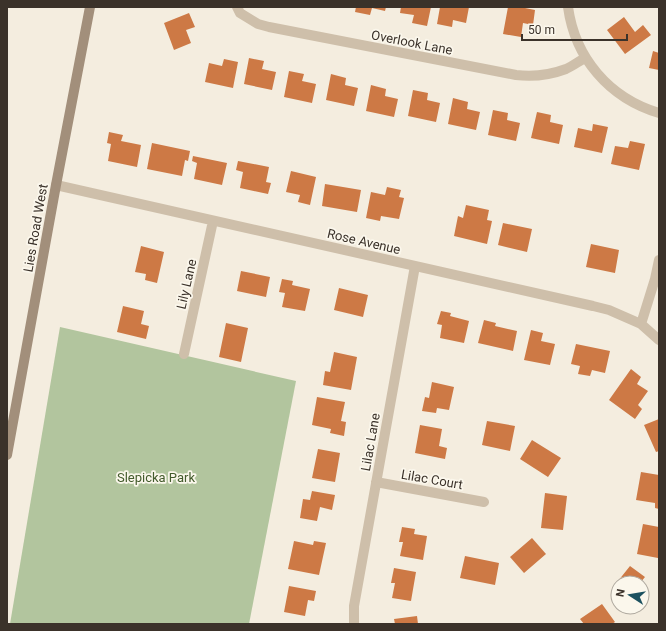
<svg xmlns="http://www.w3.org/2000/svg" width="666" height="631" viewBox="0 0 666 631" font-family="Roboto,sans-serif">
  <rect width="100%" height="100%" fill="#f4eddf"/>
  <path fill="#b2c59e" d="M60 327 296 381 249 624H10Z"/>
  <path fill="#cd7945" d="M356 7H386L385 11 372 8 370 15 355 12Z
    M401 7H431L427 26 412 23 414 15 400 13Z
    M440 7H469L466 23 453 20 452 27 437 24Z
    M508 7H520L535 10 533 25 523 23 521 37 503 34Z
    M189 13 195 27 186 30 191 43 174 50 164 23Z
    M624 17 635 32 643 25 651 35 625 54 607 30Z
    M653 51 659 53V70L649 68Z
    M249 58 264 61 262 69 276 72 272 90 244 84Z
    M224 59 238 62 233 88 205 82 209 63 222 66Z
    M289 71 304 74 302 81 316 84 312 103 284 97Z
    M331 74 346 78 345 85 358 88 354 106 326 100Z
    M371 85 386 89 385 96 398 99 394 117 366 111Z
    M413 90 428 93 427 100 440 103 436 122 408 116Z
    M453 98 468 102 467 109 480 112 476 130 448 124Z
    M493 110 508 113 507 120 520 123 516 141 488 135Z
    M537 112 551 115 550 122 563 125 559 144 531 138Z
    M593 124 608 127 602 153 574 147 578 128 592 131Z
    M109 132 123 135 121 141 141 145 137 167 108 161 111 144 107 143Z
    M630 141 645 144 639 170 611 164 615 146 628 148Z
    M152 143 190 151 188 161 185 160 182 176 147 169Z
    M193 156 227 163 222 185 194 179 197 163 192 161Z
    M238 161 269 167 266 182 271 183 268 194 240 188 243 172 236 170Z
    M291 171 316 177 310 205 298 202 300 195 286 192Z
    M325 184 361 190 357 212 322 206Z
    M387 187 401 190 399 197 404 198 399 219 381 216 380 221 366 218 371 192 385 195Z
    M466 205 489 210 487 220 492 221 487 244 454 236 458 216 463 218Z
    M503 223 532 229 527 252 498 245Z
    M591 244 619 250 615 273 586 267Z
    M141 246 164 252 157 283 145 280 146 274 135 272Z
    M241 271 270 277 266 297 237 291Z
    M282 279 293 281 292 285 310 289 305 311 282 307 285 293 279 292Z
    M339 288 368 295 363 317 334 310Z
    M123 306 144 311 141 324 149 326 146 339 117 332Z
    M441 311 451 313 450 316 469 321 464 343 440 338 442 325 437 324Z
    M484 320 496 323 495 326 517 331 513 351 478 343Z
    M226 323 248 328 241 362 219 357Z
    M531 330 543 333 541 341 555 344 550 365 524 360Z
    M576 344 610 351 605 373 592 370 590 376 578 374 580 366 571 364Z
    M334 352 357 357 351 390 323 385 325 371 330 372Z
    M631 369 641 377 637 384 648 391 638 405 642 409 635 419 609 400Z
    M432 382 454 387 449 410 437 408 436 413 422 411 425 397 429 398Z
    M317 397 345 402 341 421 346 422 344 436 330 433 331 429 312 425Z
    M659 419V451L656 452 644 425Z
    M487 421 515 426 510 451 482 445Z
    M420 425 442 429 439 446 447 448 445 459 415 453Z
    M532 440 561 458 548 477 520 459Z
    M318 449 340 453 335 482 312 478Z
    M641 472 659 475V509L655 508V503L636 500Z
    M312 491 335 495 332 510 320 507 317 521 300 518 303 499 310 500Z
    M545 493 567 496 563 530 541 528Z
    M643 524 659 527V551L658 558 637 554Z
    M402 527 415 529 414 534 427 536 423 560 400 556 403 542H399Z
    M532 538 546 554 524 573 510 557Z
    M294 541 313 545 314 541 326 543 319 575 288 569Z
    M465 556 499 563 495 585 460 578Z
    M630 566 645 577 640 583H620L618 581Z
    M394 568 416 572 411 601 392 598 395 583H391Z
    M289 586 316 591 314 601 308 600 305 616 284 612Z
    M602 604 615 622 612 624H584L580 619Z
    M417 616 418 624H395L394 619Z"/>
  <g fill="none" stroke-linecap="round" stroke-linejoin="round">
    <path stroke="#cebfaa" stroke-width="10" d="M237 7 240 13 258 24 269 27 516 75C533 77 550 75 566 69 573 66 579 61 585 58
      M568 7C575 58 609 98 659 113
      M56 185 593 306 609 310 641 324 659 340
      M641 324 655 279 659 260
      M184 354 213 221
      M376 482 484 502
      M354 624V606L415 266"/>
    <path stroke="#a28f7b" stroke-width="10" d="M7 455 56 185 90 7"/>
  </g>
  <g text-anchor="middle" stroke-width="3.5" stroke-linejoin="round" paint-order="stroke">
    <g font-size="13" fill="#3b322a" stroke="#fbf7ec">
      <text transform="translate(412 42) rotate(11)" y="5">Overlook Lane</text>
      <text transform="translate(35 228) rotate(-80)" y="5">Lies Road West</text>
      <text transform="translate(364 241) rotate(13)" y="5">Rose Avenue</text>
      <text transform="translate(186 284) rotate(-77)" y="5">Lily Lane</text>
      <text transform="translate(370 442) rotate(-80)" y="5">Lilac Lane</text>
      <text transform="translate(432 479) rotate(10)" y="5">Lilac Court</text>
    </g>
    <g font-size="13" fill="#435b2c" stroke="#fbf7ec">
      <text x="156" y="482">Slepicka Park</text>
    </g>
  </g>
  <rect width="666" height="631" fill="none" stroke="#3b322a" stroke-width="16"/>
  <g transform="translate(630 595) rotate(282)"><circle r="19" fill="#fbf7ec" stroke="#aea89e"/>
  <path d="M0-3L7 15L0 10L-7 15Z" fill="#1c515f"/>
  <text y="-6" font-size="11" font-weight="bold" text-anchor="middle" fill="#3b322a">N</text>
  </g>
  <path d="M522 34v6h105v-6" fill="none" stroke="#3b322a" stroke-width="2"/>
  <text x="528" y="34" font-size="12" fill="#3b322a" stroke="#fbf7ec" stroke-width="3" paint-order="stroke">50 m</text>
</svg>
